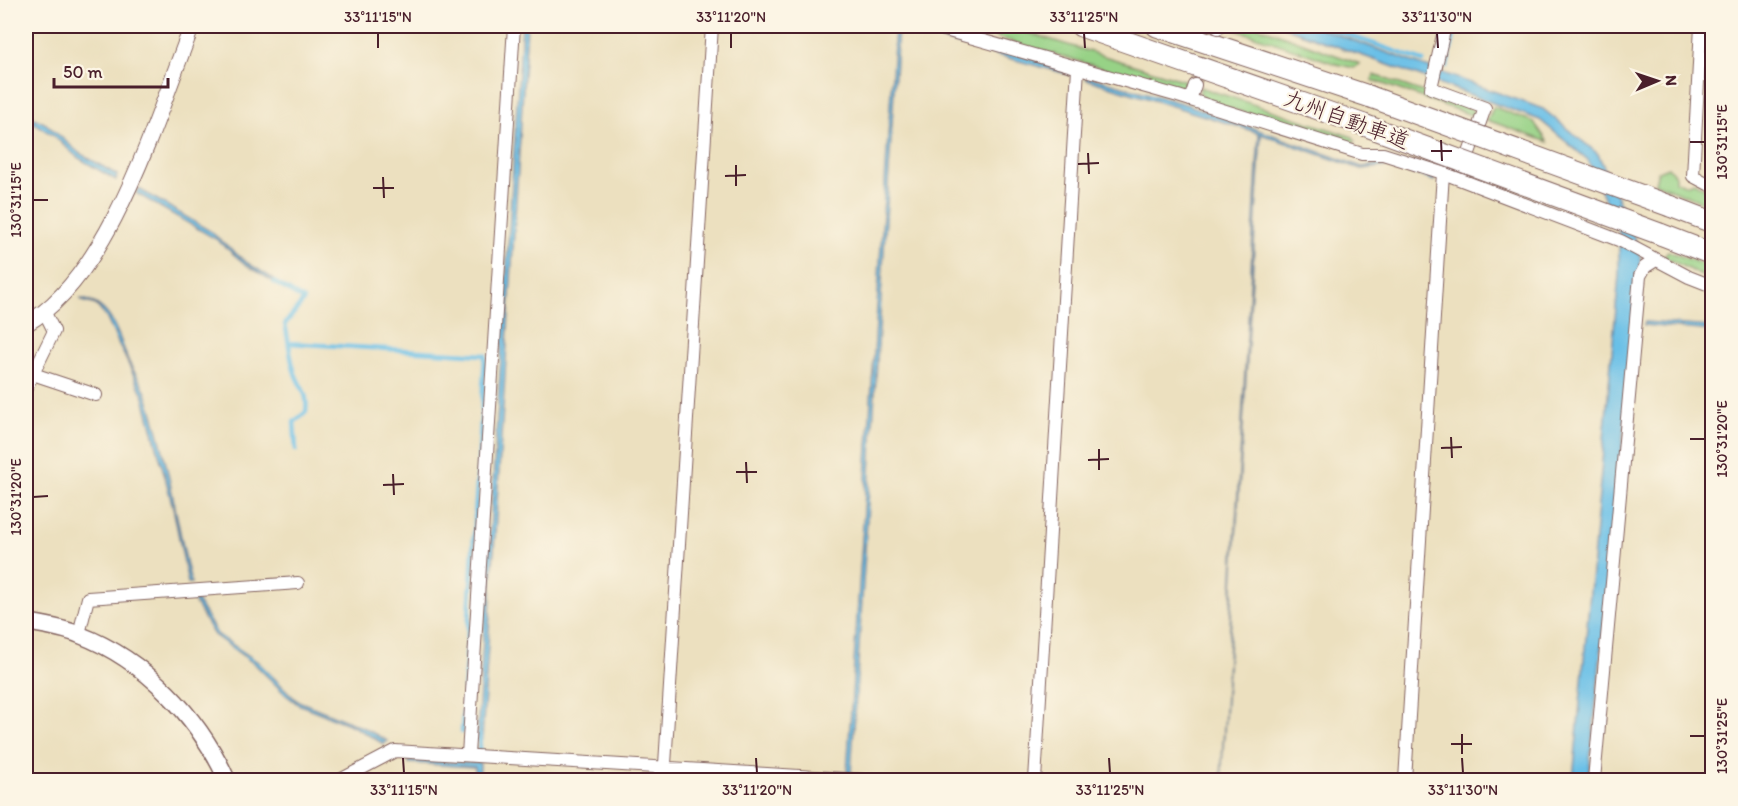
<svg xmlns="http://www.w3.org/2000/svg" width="1738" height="806" viewBox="0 0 1738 806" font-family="Itim,'Klee One',sans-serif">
  <rect width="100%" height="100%" fill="#fcf5e5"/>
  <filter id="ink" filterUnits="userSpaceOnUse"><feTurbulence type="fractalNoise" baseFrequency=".0167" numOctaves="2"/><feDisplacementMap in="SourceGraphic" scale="12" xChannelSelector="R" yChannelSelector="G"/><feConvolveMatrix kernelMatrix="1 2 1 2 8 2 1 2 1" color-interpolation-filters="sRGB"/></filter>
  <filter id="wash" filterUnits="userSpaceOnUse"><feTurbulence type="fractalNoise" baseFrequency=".008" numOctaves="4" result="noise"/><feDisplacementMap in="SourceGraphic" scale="24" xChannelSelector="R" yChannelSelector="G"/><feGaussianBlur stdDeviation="1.35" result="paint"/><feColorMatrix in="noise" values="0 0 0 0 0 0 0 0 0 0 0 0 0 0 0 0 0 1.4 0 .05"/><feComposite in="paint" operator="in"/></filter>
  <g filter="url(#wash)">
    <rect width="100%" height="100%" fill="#ece0bf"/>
    <path fill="#97d286" stroke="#707858" stroke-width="1.5" d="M959 26H1006L1189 82 1184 92Z
      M1226 26H1257L1360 64 1354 68 1336 64Z
      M1374 75 1472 109 1474 116 1372 80Z
      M1200 87 1353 137 1355 141 1351 147 1205 100 1200 93Z
      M1494 107 1534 122 1548 142 1487 120Z
      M1668 167 1675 175V181L1685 185 1694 182 1712 193V206L1655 183 1658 171Z
      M1668 251 1712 268V281L1664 257Z"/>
    <path fill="#6ac0e7" stroke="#5a7089" stroke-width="1.5" d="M522 26H527L482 739 477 738Z
      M891 26C941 26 1020 56 1071 71V75L898 28 851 773H847L895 28Z
      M1281 26H1313L1543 109 1598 154 1634 236 1641 260 1588 780H1573L1619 275V232L1588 160 1540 120Z
      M1087 76 1188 105 1362 167 1393 163 1434 177V181L1393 166 1361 169 1261 134 1221 780 1259 133 1086 79Z
      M26 114 46 124 79 153 117 175 116 180 77 157 53 135 26 118Z
      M139 189 210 231 246 262 272 278 277 284 245 264 216 239 136 193Z
      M81 299C112 303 118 335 128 360 133 372 143 383 147 396 168 457 176 520 191 583H188L173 507 144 397 106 317 96 305 82 301Z
      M1645 322 1711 327 1712 325V331L1644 325Z
      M196 599 217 634 258 662 296 700 364 728 387 741 384 744 353 726 298 704 286 695 256 665 214 635 193 600Z
      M409 760 480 763 479 780H475V767L409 763Z"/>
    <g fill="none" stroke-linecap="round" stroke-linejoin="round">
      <path stroke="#6ac0e7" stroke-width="4.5" d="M1323 26 1423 61
        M1447 66 1456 26
        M274 282 304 300 285 324C289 341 290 361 296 376 303 392 308 393 306 412L294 422 296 450
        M289 343 485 355 462 732
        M479 756 480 735
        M674 780V779"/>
    </g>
  </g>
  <g filter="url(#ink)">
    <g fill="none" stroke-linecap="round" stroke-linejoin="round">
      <path stroke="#ccb9a1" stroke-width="12" stroke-dasharray="12 6" stroke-linecap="butt" d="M1195 85 1218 28"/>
      <g stroke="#83635f" stroke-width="14">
        <path id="minor" d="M931 26 1178 96 1362 154H1383L1443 173 1621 241 1689 277 1712 286
          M1445 26 1431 88 1485 108 1464 167
          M1701 26 1693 176 1712 186
          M1218 28 1219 26
          M1190 100 1195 85
          M33 374 96 395
          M26 388 54 331 45 313
          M79 634 88 598 298 583
          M468 755 514 26
          M340 780 395 751 864 780
          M664 780 712 26
          M1035 780 1078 68
          M1405 780 1443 173
          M1594 780 1640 276 1645 267 1656 260"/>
      </g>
      <g stroke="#83635f" stroke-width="17">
        <path id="tertiary" d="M26 324C111 276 157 115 192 26"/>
      </g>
      <g stroke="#83635f" stroke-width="19">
        <path id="secondary" d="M26 622C43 625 63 628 80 635 145 660 199 717 227 780"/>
      </g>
      <g stroke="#83635f" stroke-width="23">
        <path id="motorway" d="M1081 26 1364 125
          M1157 26 1371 97
          M1670 206 1712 222
          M1660 234 1712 254"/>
      </g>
      <use href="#minor" stroke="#fff" stroke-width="12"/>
      <use href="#tertiary" stroke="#fff" stroke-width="15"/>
      <use href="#secondary" stroke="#fff" stroke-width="16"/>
      <use href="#motorway" stroke="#fff" stroke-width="21"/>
      <g stroke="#83635f" stroke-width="23" stroke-linecap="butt">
        <path id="motorway-bridge" d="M1371 97 1670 206
          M1364 125 1660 234"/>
      </g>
      <use href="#motorway-bridge" stroke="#fff" stroke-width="21"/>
    </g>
  </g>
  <path fill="none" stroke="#4a1f2b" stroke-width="2" d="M378 33V48M731 33V48M1084 33 1085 48M1437 33 1438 48M1441 140 1442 161M1690 142H1705M1431 151H1452M1088 153 1089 174M1078 164 1099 163M736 165V186M725 176 746 175M383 177 384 198M373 188H394M33 200H48M1451 437 1452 458M1690 439H1705M1441 448 1462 447M1099 449V470M1088 460 1109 459M746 462 747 483M736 472H757M393 474 394 495M383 485 404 484M33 497 48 496M1462 734V754M1690 736H1705M1451 744H1472M403 758 404 773M756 758 757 773M1109 758 1110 773M1462 758 1463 773"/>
  <g text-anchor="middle" stroke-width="4.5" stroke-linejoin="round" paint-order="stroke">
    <g font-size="22" fill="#4a1f2b" stroke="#fcf5e5">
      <text transform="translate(1347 119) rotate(20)" y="8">九州自動車道</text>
    </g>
  </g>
  <rect width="1738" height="806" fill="none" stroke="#fcf5e5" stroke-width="66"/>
  <g transform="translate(1657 81) rotate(88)" stroke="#fcf5e5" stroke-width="4.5" paint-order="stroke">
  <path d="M0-4.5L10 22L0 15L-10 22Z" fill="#4a1f2b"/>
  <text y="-9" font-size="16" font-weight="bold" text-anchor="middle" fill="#4a1f2b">N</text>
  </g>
  <path d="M54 78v9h114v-9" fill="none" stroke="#4a1f2b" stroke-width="3"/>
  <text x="63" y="78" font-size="18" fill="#4a1f2b" stroke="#fcf5e5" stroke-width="4.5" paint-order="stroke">50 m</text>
  <rect x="33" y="33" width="1672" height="740" fill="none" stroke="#4a1f2b" stroke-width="2"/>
  <g font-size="15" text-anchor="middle" fill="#4a1f2b">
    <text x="378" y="22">33°11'15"N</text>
    <text x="731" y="22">33°11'20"N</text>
    <text x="1084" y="22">33°11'25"N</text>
    <text x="1437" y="22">33°11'30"N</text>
    <text transform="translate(1722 142) rotate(-90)" y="5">130°31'15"E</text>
    <text transform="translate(16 200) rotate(-90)" y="5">130°31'15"E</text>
    <text transform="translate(1722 439) rotate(-90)" y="5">130°31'20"E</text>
    <text transform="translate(16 497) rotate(-90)" y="5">130°31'20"E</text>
    <text transform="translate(1722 736) rotate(-90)" y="5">130°31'25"E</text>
    <text x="404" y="795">33°11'15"N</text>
    <text x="757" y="795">33°11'20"N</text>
    <text x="1110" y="795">33°11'25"N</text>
    <text x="1463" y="795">33°11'30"N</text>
  </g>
</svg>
